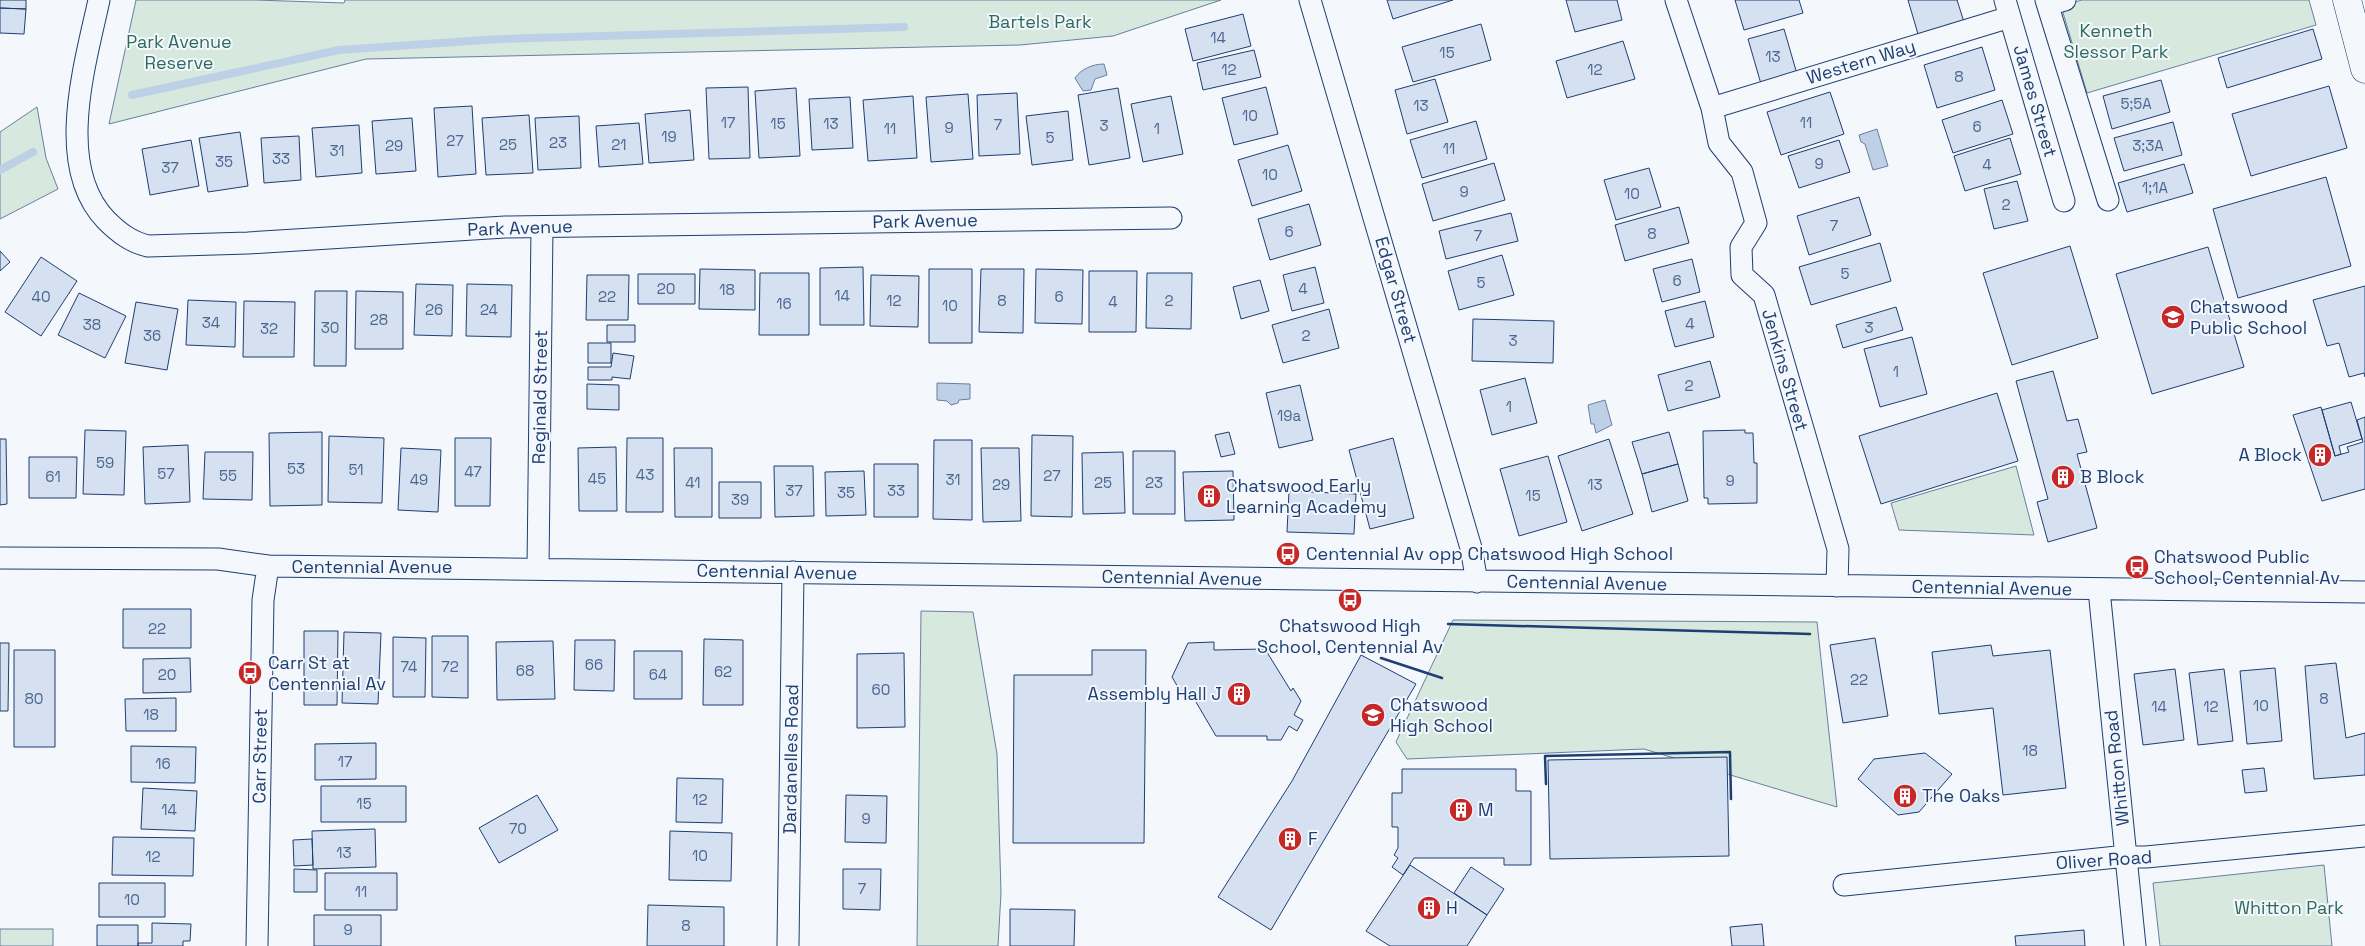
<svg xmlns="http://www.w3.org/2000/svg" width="2365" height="946" viewBox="0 0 2365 946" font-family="'Space Grotesk',sans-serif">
  <rect width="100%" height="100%" fill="#f4f7fb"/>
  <path fill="#d7e8df" stroke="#687fa3" d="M136 0H256L344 3 345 0H1221L1113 36 1020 45 366 59 109 124Z
    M2082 0H2309L2316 25 2087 93 2061 6Z
    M37 107 46 158 58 189 0 219V132Z
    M2016 466 2034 535 1899 530 1891 503Z
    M921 611 973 612 997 754 1001 893 998 946H917Z
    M1453 620 1817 622 1837 807 1644 749 1407 759 1396 742Z
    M2324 865 2332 946H2160L2153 883Z
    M0 929H53V946H0Z"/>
  <path fill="#bed0e5" stroke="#687fa3" d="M1104 64 1107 75 1095 79 1091 90 1083 91 1075 78C1081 69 1093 64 1104 64Z
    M1877 129 1888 166 1873 170 1865 144 1861 142 1859 135Z
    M937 383 970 384V399L959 400 958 403 951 405 947 401 937 400Z
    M1605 400 1612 425 1596 433 1594 424H1591L1588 405Z"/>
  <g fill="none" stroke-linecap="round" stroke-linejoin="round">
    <path stroke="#bed0e5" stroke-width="8" d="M132 95 339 50 499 39 904 27
      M0 170 33 152"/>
  </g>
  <path fill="#d5e0f0" stroke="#1d3f73" d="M0 0H26V9L0 8Z
    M1387 0H1453L1393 19Z
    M1566 0H1617L1622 20 1575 32Z
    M1735 0H1799L1803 13 1744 30Z
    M1908 0H1957L1964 22 1918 34Z
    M0 8 26 9 24 34 0 33Z
    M1243 14 1251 46 1193 61 1185 29Z
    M1481 24 1491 60 1413 82 1402 47Z
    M1784 29 1797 74 1761 84 1748 39Z
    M2313 29 2322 59 2227 88 2218 58Z
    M1623 41 1635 79 1567 98 1556 61Z
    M1982 47 1995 90 1937 108 1924 65Z
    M1254 50 1261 77 1203 90 1197 63Z
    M1435 79 1448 122 1407 134 1395 90Z
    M2161 80 2170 112 2112 129 2103 96Z
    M2329 86 2347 148 2251 176 2232 114Z
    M748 87 750 158 709 159 706 88Z
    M1266 87 1278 134 1234 145 1222 98Z
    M796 88 800 156 759 158 755 91Z
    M1118 88 1130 158 1089 165 1078 95Z
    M1830 92 1844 134 1781 155 1767 112Z
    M1017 93 1020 154 979 156 977 95Z
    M968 94 973 159 931 162 926 97Z
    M913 96 917 158 868 161 863 100Z
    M1171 96 1183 154 1143 162 1131 104Z
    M850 97 853 148 812 150 809 99Z
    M2002 100 2013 134 1953 153 1942 120Z
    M472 106 476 174 438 177 434 108Z
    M690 110 694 160 649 163 645 114Z
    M1068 111 1073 160 1032 165 1026 116Z
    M529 115 533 173 486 175 482 118Z
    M579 116 581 168 538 170 535 118Z
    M412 118 416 171 376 174 372 121Z
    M1476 121 1487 159 1422 178 1410 140Z
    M2173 122 2182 155 2124 171 2114 138Z
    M639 123 643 164 599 167 596 126Z
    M359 125 362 173 316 177 312 128Z
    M240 132 248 186 208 192 199 138Z
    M299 136 301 180 264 183 261 138Z
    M2010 138 2021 174 1965 191 1954 156Z
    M191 140 199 186 150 195 142 149Z
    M1839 140 1850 172 1799 188 1788 156Z
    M1288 145 1302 191 1252 206 1238 160Z
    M1494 163 1505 200 1433 221 1422 184Z
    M2184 164 2193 193 2127 212 2118 183Z
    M1649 168 1661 207 1616 220 1604 180Z
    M2326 177 2351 266 2238 298 2213 209Z
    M2017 181 2028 221 1994 229 1984 189Z
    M1859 197 1871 235 1809 255 1797 216Z
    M1309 204 1321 245 1270 260 1258 219Z
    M1679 207 1689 243 1625 261 1615 225Z
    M1511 213 1518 241 1446 259 1439 231Z
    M1880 243 1891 281 1811 305 1799 267Z
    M2070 246 2098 338 2012 365 1983 273Z
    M2208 247 2244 367 2152 394 2116 274Z
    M0 251 10 262 0 271Z
    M1502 255 1514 295 1459 310 1448 271Z
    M41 257 77 281 41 336 5 312Z
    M1692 259 1700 292 1662 302 1653 269Z
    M863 267 864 325H820V268Z
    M1315 267 1324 303 1292 311 1283 275Z
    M700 269 755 270V310L699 309Z
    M929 269H972V343H929Z
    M981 269H1024L1023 333 979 332Z
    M1036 269 1083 270 1082 324 1035 323Z
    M1089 271H1137L1136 332H1089Z
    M760 273H809V335H759Z
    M1147 273H1192L1191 329 1146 328Z
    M638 274H695V304H638Z
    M587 275H629L628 320H586Z
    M871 275 919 276 918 327 870 326Z
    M1260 280 1269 311 1241 319 1233 287Z
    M416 284 453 285 452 336 414 335Z
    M467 284 512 285 511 337 466 336Z
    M2365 286V377L2364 373 2349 377 2339 343 2327 346 2313 300Z
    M315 291H347L346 366H314Z
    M356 291 403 292V349H355Z
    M79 293 126 316 105 358 58 335Z
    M188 300 236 302 235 347 186 345Z
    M244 301 295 302 294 357H243Z
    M1705 301 1714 337 1675 347 1665 311Z
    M136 302 178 309 167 370 125 363Z
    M1896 307 1903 330 1843 348 1836 325Z
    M1329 309 1339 348 1283 363 1272 325Z
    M1473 319 1554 321 1553 363 1472 361Z
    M607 325H635V342H607Z
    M1912 337 1927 394 1880 407 1864 349Z
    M588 343H611V363H588Z
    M613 353 634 356 630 379 612 377V380H588V367H611Z
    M1710 361 1720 397 1668 411 1658 375Z
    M2053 371 2067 421 2078 419 2087 452 2077 454 2097 528 2048 542 2037 502 2048 499 2016 381Z
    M1525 378 1537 423 1492 435 1480 390Z
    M587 384 619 385V410L587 409Z
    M1300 385 1313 440 1279 448 1266 393Z
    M1997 393 2018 461 1881 504 1859 436Z
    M2351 402 2362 439 2339 446 2341 454 2335 456 2322 410Z
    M2321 407 2335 456 2349 452 2347 447 2363 442 2357 420 2365 417V489L2322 501 2293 415Z
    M85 430 126 431 124 495 83 494Z
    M1745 430V433H1753L1754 463H1757V503L1708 504V498H1704L1703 431Z
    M322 432V505L270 506 269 433Z
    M1229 432 1235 454 1221 457 1215 435Z
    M1669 432 1678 464 1642 474 1632 442Z
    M1032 435 1073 436 1072 517 1031 516Z
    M329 436 384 438 382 503 328 502Z
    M455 438H491L490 506H455Z
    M627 438H663V512H626Z
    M1393 438 1414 518 1370 529 1349 450Z
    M0 439H6L7 504 0 505Z
    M1609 439 1633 514 1582 531 1558 456Z
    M934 440H972V520L933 519Z
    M188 445 190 502 145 504 143 447Z
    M616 447 617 511H579L578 448Z
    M401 448 441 450 438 512 398 510Z
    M674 448H712V517H675Z
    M981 448H1019L1021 521 983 522Z
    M1133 451H1175V514H1133Z
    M205 452H253L252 500 203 499Z
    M1123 452 1125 513 1083 514 1082 453Z
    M1548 456 1567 522 1519 536 1500 469Z
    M29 457H77L76 498H29Z
    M874 464H918V517H874Z
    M1678 464 1688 501 1652 512 1642 474Z
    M774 466H813L814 516 775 517Z
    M864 471 866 515 826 516 825 472Z
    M1233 471 1234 520 1185 521 1183 472Z
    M719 482H761V518H719Z
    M1289 491 1356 494 1354 534 1287 532Z
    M123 609H191V648H123Z
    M304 631H338L337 705H304Z
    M344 632 381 633 378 704 342 703Z
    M432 636H468V698L432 697Z
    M393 637 426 638 425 697H393Z
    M1875 638 1888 716 1843 723 1830 645Z
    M704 639 743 640V705H703Z
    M575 640H615L614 691 574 690Z
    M553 641 555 699 497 700 496 642Z
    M1214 642V650L1265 649 1291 691 1293 688 1301 701 1294 715 1303 720 1297 731 1289 726 1281 740H1267V736H1216L1193 697 1186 701 1172 677 1188 643Z
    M0 643H9L8 711H0Z
    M1991 645 1993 656 2050 650 2066 788 2003 795 1993 708 1939 714 1932 652Z
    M14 650H55V747H14Z
    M1092 650H1146L1144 843H1013L1014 675H1092Z
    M634 651H682V699H634Z
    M904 653 905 727 857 728V654Z
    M1361 655 1416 684 1271 930 1218 897 1292 781Z
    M190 658 191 692 143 693V659Z
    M2336 663 2346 738 2365 733V775L2314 779 2305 666Z
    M2275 668 2282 741 2247 744 2240 671Z
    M2175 669 2184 740 2143 745 2134 674Z
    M2224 669 2233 741 2198 745 2189 673Z
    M176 698V731H126L125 699Z
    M376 743V779L315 780V744Z
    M131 746 196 747 195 783 131 782Z
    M1925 753 1952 774 1919 812 1898 815 1858 779 1874 759Z
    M1727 757 1729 856 1550 859 1548 760Z
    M2264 768 2267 791 2245 793 2242 770Z
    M1402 769H1516V791H1531V865H1504V858H1414L1403 875 1392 867 1398 858 1394 855 1398 848V827H1392V793H1402Z
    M677 778 723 779 722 823 676 822Z
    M321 786H406V822H321Z
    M143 788 197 791 195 831 141 829Z
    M537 795 558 830 499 863 479 828Z
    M846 795 887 796 886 843 845 842Z
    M375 829 376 867 313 869 312 831Z
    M670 831 732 833 731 881 669 880Z
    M113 837 194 838 193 876 112 875Z
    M312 839 313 865 294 866 293 840Z
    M1410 865 1487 915 1467 946H1390L1366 931Z
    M1471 867 1504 889 1487 915 1454 893Z
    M294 869 317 870V892H294Z
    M843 869H881L880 910 843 909Z
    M325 873H397V910H325Z
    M99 883H165V917H99Z
    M648 905 724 907V946H647Z
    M1010 909 1075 910 1074 946H1010Z
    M314 915H381V946H314Z
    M152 923 191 924 190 941H183V946H138V943H152Z
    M1762 924 1764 946H1732L1730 927Z
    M97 925H138V946H97Z
    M2084 930 2085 946H2016L2015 936Z"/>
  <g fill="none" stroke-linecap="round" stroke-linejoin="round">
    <g stroke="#1d3f73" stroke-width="23">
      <path id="minor" d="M99 0C85 65 54 166 106 220 119 233 131 242 148 246L248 243 505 227 1171 218
        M1310 0 1471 548 1477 582
        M1676 0 1712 108 1719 143 1742 172 1756 223 1741 247 1742 275 1764 295 1838 549 1837 586
        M2005 0 2064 201
        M2046 0 2108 200
        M2048 5 2065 0
        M1712 108 2010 17
        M0 558 218 559 268 566 2365 592
        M538 568 542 227
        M2099 590 2135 946
        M1844 885 2117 857H2146L2365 836
        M257 946 263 600 268 566
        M788 946 793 572"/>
    </g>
    <g stroke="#1d3f73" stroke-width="29">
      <path id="trunk" d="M2347 0 2365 69"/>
    </g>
    <use href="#minor" stroke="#f4f7fb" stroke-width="21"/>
    <use href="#trunk" stroke="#f4f7fb" stroke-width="28"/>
    <path stroke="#1d3f73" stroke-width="2.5" d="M1448 624 1810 634
      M1381 658 1442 678
      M1546 784 1545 756 1730 752 1731 799"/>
  </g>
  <defs>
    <g id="school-disc" transform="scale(1.25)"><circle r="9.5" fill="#c62828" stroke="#f4f7fb"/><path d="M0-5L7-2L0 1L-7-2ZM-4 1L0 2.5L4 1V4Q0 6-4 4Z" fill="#fff"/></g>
    <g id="building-disc" transform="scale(1.25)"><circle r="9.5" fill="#c62828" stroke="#f4f7fb"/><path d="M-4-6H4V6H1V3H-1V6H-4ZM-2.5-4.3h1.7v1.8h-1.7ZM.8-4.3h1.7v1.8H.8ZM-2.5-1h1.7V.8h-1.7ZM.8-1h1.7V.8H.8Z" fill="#fff"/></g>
    <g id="bus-disc" transform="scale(1.25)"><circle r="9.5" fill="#c62828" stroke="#f4f7fb"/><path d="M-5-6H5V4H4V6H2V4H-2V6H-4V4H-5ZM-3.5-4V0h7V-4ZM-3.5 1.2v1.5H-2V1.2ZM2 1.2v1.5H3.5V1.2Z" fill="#fff"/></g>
  </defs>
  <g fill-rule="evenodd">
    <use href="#school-disc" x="2173" y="317"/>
    <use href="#building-disc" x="2320" y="455"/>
    <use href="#building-disc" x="2063" y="477"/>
    <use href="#building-disc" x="1209" y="496"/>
    <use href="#bus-disc" x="1288" y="554"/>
    <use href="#bus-disc" x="2137" y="567"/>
    <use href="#bus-disc" x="1350" y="600"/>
    <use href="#bus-disc" x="250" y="673"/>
    <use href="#building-disc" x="1239" y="694"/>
    <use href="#school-disc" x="1373" y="715"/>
    <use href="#building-disc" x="1905" y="796"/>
    <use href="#building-disc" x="1461" y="810"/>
    <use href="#building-disc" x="1290" y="839"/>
    <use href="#building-disc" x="1429" y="908"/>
  </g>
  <g text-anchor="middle" stroke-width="4" stroke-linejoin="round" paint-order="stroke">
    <g font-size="15" fill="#4b6792">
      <text x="1218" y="43">14</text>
      <text x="1447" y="58">15</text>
      <text x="1773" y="62">13</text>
      <text x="1229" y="75">12</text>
      <text x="1595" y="75">12</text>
      <text x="1959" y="82">8</text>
      <text x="2136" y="109">5;5A</text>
      <text x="1421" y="111">13</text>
      <text x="1250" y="121">10</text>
      <text x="728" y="128">17</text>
      <text x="1806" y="128">11</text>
      <text x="778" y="129">15</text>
      <text x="831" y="129">13</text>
      <text x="998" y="130">7</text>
      <text x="1104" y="131">3</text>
      <text x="1977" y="132">6</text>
      <text x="949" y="133">9</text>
      <text x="890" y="134">11</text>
      <text x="1157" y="134">1</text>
      <text x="669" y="142">19</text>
      <text x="1050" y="143">5</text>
      <text x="455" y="146">27</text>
      <text x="558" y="148">23</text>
      <text x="508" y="150">25</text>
      <text x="619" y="150">21</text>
      <text x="394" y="151">29</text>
      <text x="2148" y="151">3;3A</text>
      <text x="1449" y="154">11</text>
      <text x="337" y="156">31</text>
      <text x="281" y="164">33</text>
      <text x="224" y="167">35</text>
      <text x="1819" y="169">9</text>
      <text x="1987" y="170">4</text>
      <text x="170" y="173">37</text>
      <text x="1270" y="180">10</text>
      <text x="2155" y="193">1;1A</text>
      <text x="1464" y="197">9</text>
      <text x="1632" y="199">10</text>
      <text x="2006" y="210">2</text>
      <text x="1834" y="231">7</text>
      <text x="1289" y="237">6</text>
      <text x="1652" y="239">8</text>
      <text x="1478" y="241">7</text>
      <text x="1845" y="279">5</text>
      <text x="1677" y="286">6</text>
      <text x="1481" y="288">5</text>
      <text x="666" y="294">20</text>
      <text x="1303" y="294">4</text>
      <text x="727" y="295">18</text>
      <text x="842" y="301">14</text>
      <text x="41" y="302">40</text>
      <text x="607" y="302">22</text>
      <text x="1059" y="302">6</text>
      <text x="894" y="306">12</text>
      <text x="1002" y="306">8</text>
      <text x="1169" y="306">2</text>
      <text x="1113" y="307">4</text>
      <text x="784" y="309">16</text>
      <text x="950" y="311">10</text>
      <text x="434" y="315">26</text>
      <text x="489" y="315">24</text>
      <text x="379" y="325">28</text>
      <text x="211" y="328">34</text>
      <text x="1690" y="329">4</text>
      <text x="92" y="330">38</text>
      <text x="330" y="333">30</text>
      <text x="1869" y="333">3</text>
      <text x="269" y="334">32</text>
      <text x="152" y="341">36</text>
      <text x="1306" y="341">2</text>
      <text x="1513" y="346">3</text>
      <text x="1896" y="377">1</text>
      <text x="1689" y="391">2</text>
      <text x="1509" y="412">1</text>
      <text x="1289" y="421">19a</text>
      <text x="105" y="468">59</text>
      <text x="296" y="474">53</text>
      <text x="356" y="475">51</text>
      <text x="473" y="477">47</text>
      <text x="166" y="479">57</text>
      <text x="645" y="480">43</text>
      <text x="228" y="481">55</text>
      <text x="1052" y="481">27</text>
      <text x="53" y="482">61</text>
      <text x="597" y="484">45</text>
      <text x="419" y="485">49</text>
      <text x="953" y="485">31</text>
      <text x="1730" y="486">9</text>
      <text x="693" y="488">41</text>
      <text x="1103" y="488">25</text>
      <text x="1154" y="488">23</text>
      <text x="1001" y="490">29</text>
      <text x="1595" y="490">13</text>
      <text x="794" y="496">37</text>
      <text x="896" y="496">33</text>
      <text x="846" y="498">35</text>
      <text x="1533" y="501">15</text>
      <text x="740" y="505">39</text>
      <text x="157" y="634">22</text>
      <text x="594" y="670">66</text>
      <text x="409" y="672">74</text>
      <text x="450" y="672">72</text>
      <text x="525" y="676">68</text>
      <text x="723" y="677">62</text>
      <text x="167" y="680">20</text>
      <text x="658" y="680">64</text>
      <text x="1859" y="685">22</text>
      <text x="881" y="695">60</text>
      <text x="34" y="704">80</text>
      <text x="2324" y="704">8</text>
      <text x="2261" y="711">10</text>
      <text x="2159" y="712">14</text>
      <text x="2211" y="712">12</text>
      <text x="151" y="720">18</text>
      <text x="2030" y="756">18</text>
      <text x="345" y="767">17</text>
      <text x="163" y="769">16</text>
      <text x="700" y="805">12</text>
      <text x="364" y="809">15</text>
      <text x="169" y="815">14</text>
      <text x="866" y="824">9</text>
      <text x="518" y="834">70</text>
      <text x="344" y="858">13</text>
      <text x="700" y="861">10</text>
      <text x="153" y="862">12</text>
      <text x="862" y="894">7</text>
      <text x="361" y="897">11</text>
      <text x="132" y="905">10</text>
      <text x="686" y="931">8</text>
      <text x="348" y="935">9</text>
    </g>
    <g font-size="18" fill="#2c6c60" stroke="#f4f7fb">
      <text x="1040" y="28">Bartels Park</text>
      <text x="2116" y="37">Kenneth<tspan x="2116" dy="21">Slessor Park</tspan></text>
      <text x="179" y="48">Park Avenue<tspan x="179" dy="21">Reserve</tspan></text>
      <text x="2289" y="914">Whitton Park</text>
    </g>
    <g font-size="18" fill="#1d3f73" stroke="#f4f7fb">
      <text transform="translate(1861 62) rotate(-17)" y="6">Western Way</text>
      <text transform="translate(2035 101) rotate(74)" y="6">James Street</text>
      <text transform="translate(925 221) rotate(-1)" y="6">Park Avenue</text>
      <text transform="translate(520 228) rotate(-2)" y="6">Park Avenue</text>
      <text transform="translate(1396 290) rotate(74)" y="6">Edgar Street</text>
      <text transform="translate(1785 370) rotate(74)" y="6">Jenkins Street</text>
      <text transform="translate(540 397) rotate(-89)" y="6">Reginald Street</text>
      <text x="372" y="573">Centennial Avenue</text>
      <text transform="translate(777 572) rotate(1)" y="6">Centennial Avenue</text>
      <text transform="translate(1182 578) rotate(1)" y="6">Centennial Avenue</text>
      <text transform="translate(1587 583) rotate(1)" y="6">Centennial Avenue</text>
      <text transform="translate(1992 588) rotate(1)" y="6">Centennial Avenue</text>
      <text transform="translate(260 756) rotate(-89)" y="6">Carr Street</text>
      <text transform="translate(791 759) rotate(-89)" y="6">Dardanelles Road</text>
      <text transform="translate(2117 768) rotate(-96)" y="6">Whitton Road</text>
      <text transform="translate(2104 860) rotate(-4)" y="6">Oliver Road</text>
    </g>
    <g font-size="18" fill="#1d3f73" stroke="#f4f7fb" text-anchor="start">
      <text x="2190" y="313">Chatswood<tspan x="2190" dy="21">Public School</tspan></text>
      <text x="2302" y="461" text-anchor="end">A Block</text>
      <text x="2080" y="483">B Block</text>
      <text x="1226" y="492">Chatswood Early<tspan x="1226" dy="21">Learning Academy</tspan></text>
      <text x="1306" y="560">Centennial Av opp Chatswood High School</text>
      <text x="2154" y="563">Chatswood Public<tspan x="2154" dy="21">School, Centennial Av</tspan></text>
      <text x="1350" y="632" text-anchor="middle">Chatswood High<tspan x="1350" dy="21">School, Centennial Av</tspan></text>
      <text x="268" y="669">Carr St at<tspan x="268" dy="21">Centennial Av</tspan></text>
      <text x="1222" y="700" text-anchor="end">Assembly Hall J</text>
      <text x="1390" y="711">Chatswood<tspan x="1390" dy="21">High School</tspan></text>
      <text x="1922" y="802">The Oaks</text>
      <text x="1478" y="816">M</text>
      <text x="1308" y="845">F</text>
      <text x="1446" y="914">H</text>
    </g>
  </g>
</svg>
